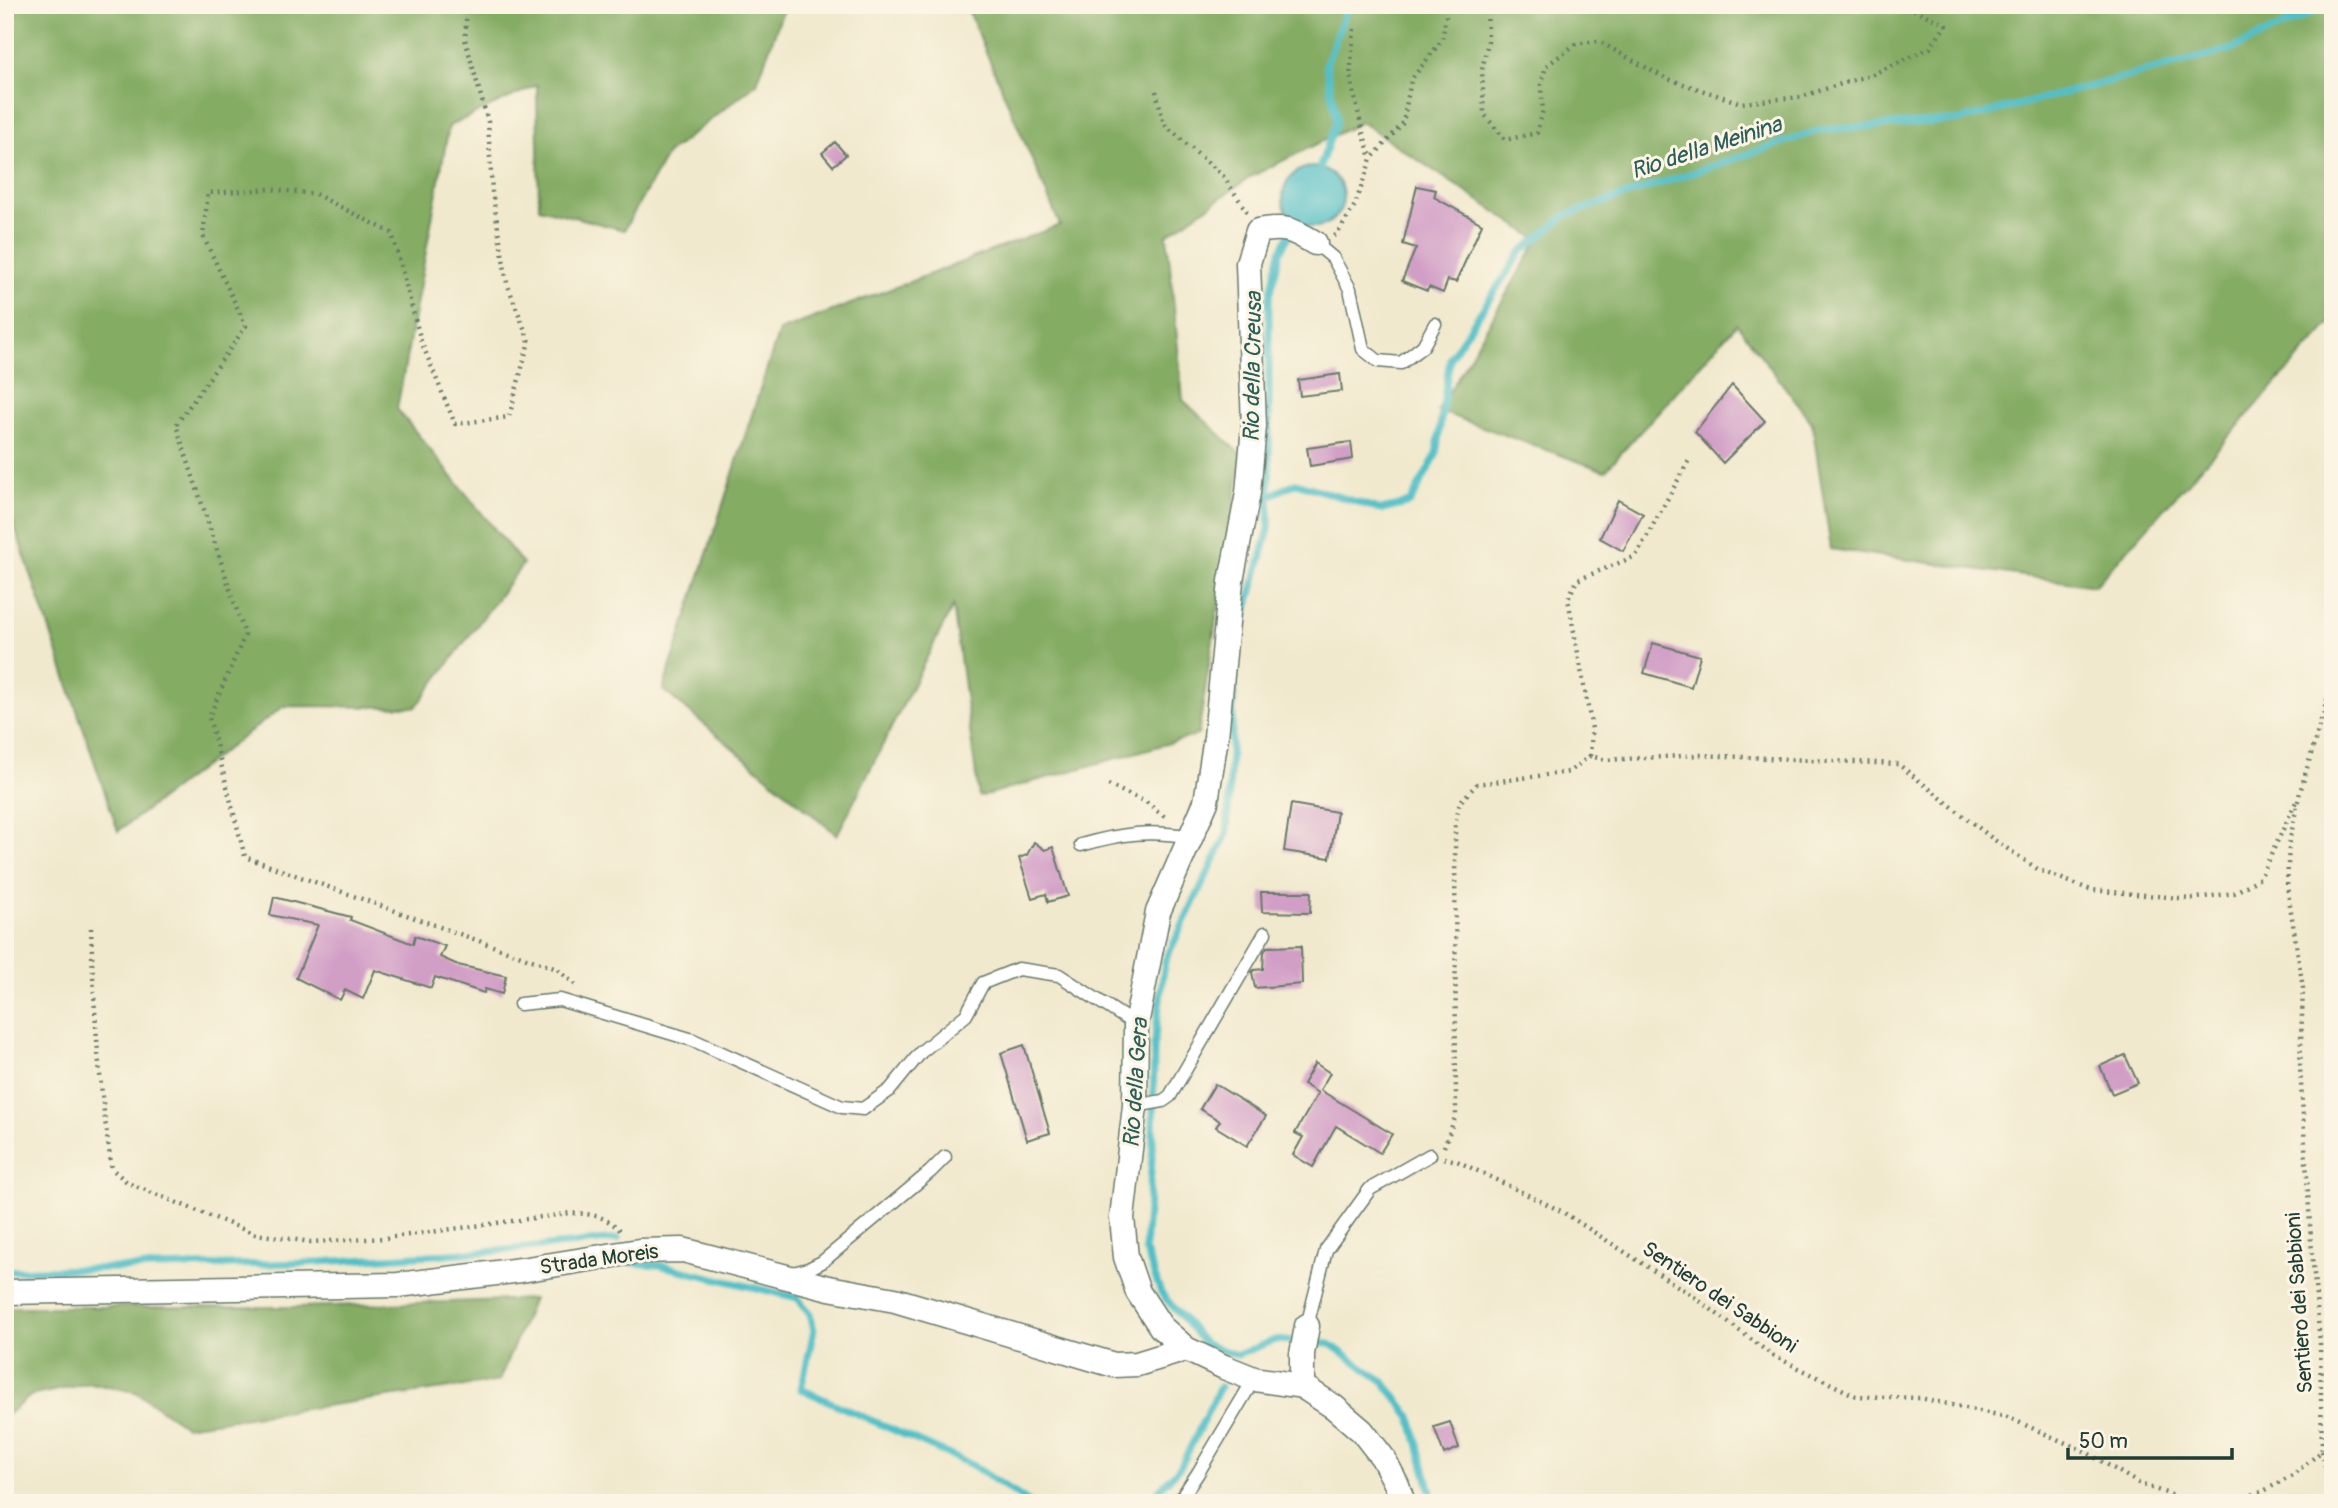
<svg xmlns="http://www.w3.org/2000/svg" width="2338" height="1508" viewBox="0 0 2338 1508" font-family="Pangolin,sans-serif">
  <rect width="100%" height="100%" fill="#fcf5e5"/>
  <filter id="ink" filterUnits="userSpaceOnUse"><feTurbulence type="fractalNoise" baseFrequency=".0143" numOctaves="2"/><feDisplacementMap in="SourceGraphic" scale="14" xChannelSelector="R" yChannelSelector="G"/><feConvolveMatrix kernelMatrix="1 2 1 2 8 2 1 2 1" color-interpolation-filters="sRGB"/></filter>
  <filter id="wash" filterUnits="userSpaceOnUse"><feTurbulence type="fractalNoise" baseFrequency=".00686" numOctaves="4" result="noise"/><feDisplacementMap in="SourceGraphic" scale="28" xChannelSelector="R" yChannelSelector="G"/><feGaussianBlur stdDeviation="1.57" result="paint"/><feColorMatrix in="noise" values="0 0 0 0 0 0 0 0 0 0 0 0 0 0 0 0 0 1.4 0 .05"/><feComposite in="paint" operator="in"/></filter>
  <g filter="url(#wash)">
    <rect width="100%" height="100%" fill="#f1e9cd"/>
    <path fill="#84ac63" stroke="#52744c" stroke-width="2" d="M5 5H785L757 83 667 154 624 230 539 208 537 85 449 126 397 409 523 564 416 707 284 706 118 831 5 498Z
      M966 5H2333V320L2095 586 1831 549 1812 423 1737 324 1605 471 1438 411 1538 240 1361 122 1252 176 1167 235 1183 400 1242 455 1198 735 979 797 953 606 837 835 663 690 779 331 1060 225Z
      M533 1299 499 1381 185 1426 136 1392 89 1383 30 1396 8 1414 5 1410V1307H300Z"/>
    <path fill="#51bfc7" stroke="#387e7e" stroke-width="2" d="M1283 197a30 30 0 1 1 60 0a30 30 0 1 1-60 0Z"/>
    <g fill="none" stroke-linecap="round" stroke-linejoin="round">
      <path stroke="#51bfc7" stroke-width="7" d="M1316 177 1337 120 1326 65 1348 5
        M1289 235 1280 252 1269 300V529L1236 648 1227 834 1165 961 1154 1046 1153 1146 1145 1249 1161 1293 1205 1344 1237 1355 1275 1340 1330 1344 1384 1382 1411 1417 1434 1503
        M1269 496 1296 483 1382 510 1410 503 1436 455 1450 358 1521 252 1566 215 1820 130 1960 120 2230 50 2329 5
        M632 1263 659 1265 798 1298 810 1314 814 1330 801 1389 972 1465 1030 1503
        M5 1271 303 1263 496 1251 618 1239
        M1147 1503 1181 1466 1220 1387"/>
    </g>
    <g id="blocks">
      <path fill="#d19ec6" d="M835 142 846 155 833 166 822 153Z
        M1417 186 1436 190 1434 197 1482 224 1456 282 1448 280 1443 293 1429 287 1427 291 1402 281 1416 248 1403 244Z
        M1340 374 1342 391 1300 396 1298 380Z
        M1732 385 1765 421 1723 463 1695 432Z
        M1351 442 1353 459 1310 466 1307 448Z
        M1618 500 1643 514 1623 551 1600 538Z
        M1653 643 1700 656 1691 687 1644 673Z
        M1291 804 1337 812 1330 858 1284 851Z
        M1034 842 1045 850 1053 847 1068 896 1048 902 1046 894 1032 898 1019 858 1027 855Z
        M1261 892H1311L1310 913 1262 912Z
        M274 897 351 917 350 920 413 944 415 936 445 946 440 957 458 965 506 976 502 994 485 989 484 993 435 977 431 988 375 970 363 999 345 990 340 1000 296 978 318 925 270 915Z
        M1301 946 1302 984 1255 988 1252 972 1254 970 1263 969 1264 952 1267 947Z
        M1024 1045 1050 1133 1027 1140 1001 1053Z
        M2125 1055 2138 1083 2112 1094 2100 1066Z
        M1315 1063 1330 1073 1320 1090 1392 1134 1380 1153 1336 1126 1313 1167 1293 1155 1303 1137 1295 1133 1318 1093 1303 1084Z
        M1215 1084 1266 1116 1247 1146 1216 1127 1220 1121 1200 1109Z
        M1450 1422 1459 1448 1444 1454 1434 1427Z"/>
    </g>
  </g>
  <g filter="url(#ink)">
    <use href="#blocks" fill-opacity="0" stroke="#68796a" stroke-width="2"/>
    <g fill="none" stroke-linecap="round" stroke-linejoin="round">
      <g stroke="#68796a" stroke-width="15">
        <path id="service" d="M1315 243 1333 258 1350 289 1363 349 1378 361 1401 363 1423 346 1435 324
          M1081 845C1123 833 1148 830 1192 837
          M520 1004 560 1000 693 1040 842 1107 863 1109 890 1090 921 1052 966 1015 983 983 1018 969 1059 975 1136 1025
          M1135 1106 1163 1101 1170 1096 1265 933
          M793 1273 808 1269 822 1262 930 1172 945 1157
          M1307 1326 1326 1250 1370 1189 1430 1155
          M1178 1503 1198 1473 1254 1379"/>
      </g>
      <g stroke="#68796a" stroke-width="27">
        <path id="minor" d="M1315 243C1292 229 1285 226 1258 231L1248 263 1254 426 1248 493 1231 581 1216 737 1206 802 1158 912 1136 1025 1135 1106 1122 1218 1126 1257 1138 1292 1161 1327 1186 1349 1224 1367 1254 1379 1302 1386 1334 1407 1362 1431 1383 1458 1397 1485 1403 1503
          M5 1292 398 1285 521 1270 639 1251 683 1250 829 1288 895 1300 1114 1365 1137 1364 1186 1349
          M1302 1386V1354L1307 1326"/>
      </g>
      <path stroke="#68796a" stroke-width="4.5" stroke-dasharray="2 5" stroke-linecap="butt" d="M467 5 465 39 488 122 492 191 507 283 529 341 509 417 455 424 421 341 392 233 315 194 270 189 208 193 203 236 246 326 176 425 245 635 209 717 245 857 557 969 577 986
        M1487 5 1488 41 1482 70 1484 114 1505 140 1537 133 1543 110 1541 85 1546 66 1576 44 1598 41 1665 78 1741 103 1800 97 1873 74 1930 48 1946 25 1915 10 1884 9 1879 5
        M1354 29 1350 76 1362 129 1371 158
        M1156 91 1164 124 1223 176 1248 213
        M1334 236 1337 235 1355 205 1371 159 1403 123 1411 80 1442 40 1448 5
        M1590 756 1592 729 1568 599 1577 580 1636 556 1689 460
        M1108 785 1146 802 1166 818
        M91 928C94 1008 99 1089 112 1169L128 1183 255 1234 311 1242 386 1238 571 1213C593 1214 606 1216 622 1232
        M1444 1147 1456 1115 1455 825 1460 802 1477 784 1569 772 1590 756 1606 760 1700 755 1898 764 1993 839 2039 870 2091 890 2190 899 2234 893 2260 878 2296 802
        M1444 1158 1457 1161 1561 1211 1693 1296 1772 1355 1856 1396 1920 1398 2007 1417 2084 1451 2140 1484 2180 1498 2226 1502 2262 1492 2294 1474 2322 1451 2320 1343 2311 1240 2300 1068 2303 988 2287 886 2289 844 2300 792 2329 693 2333 671
        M2322 1451 2332 1503"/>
      <use href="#service" stroke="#fff" stroke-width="12"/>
      <use href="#minor" stroke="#fff" stroke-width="24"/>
    </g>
  </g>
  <g text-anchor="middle" stroke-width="6" stroke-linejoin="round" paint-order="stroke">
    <g font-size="21" fill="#1f3d34" stroke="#fcf5e5">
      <text transform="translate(599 1259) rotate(-8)" y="7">Strada Moreis</text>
      <text transform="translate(1720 1297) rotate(34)" y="7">Sentiero dei Sabbioni</text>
      <text transform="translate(2299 1303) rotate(-94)" y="7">Sentiero dei Sabbioni</text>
    </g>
    <g font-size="23" font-style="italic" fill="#2c5e59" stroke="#fcf5e5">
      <text transform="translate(1706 147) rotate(-18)" y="8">Rio della Meinina</text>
      <text transform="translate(1252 367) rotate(-89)" y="8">Rio della Creusa</text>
      <text transform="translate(1135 1083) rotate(-86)" y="8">Rio della Gera</text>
    </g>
  </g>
  <rect width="2338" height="1508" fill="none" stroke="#fcf5e5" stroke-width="28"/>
  <path d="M2068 1448v10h164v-10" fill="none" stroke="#1f3d34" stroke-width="3.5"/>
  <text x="2079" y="1448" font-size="21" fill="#1f3d34" stroke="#fcf5e5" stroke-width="5" paint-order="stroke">50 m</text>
</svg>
